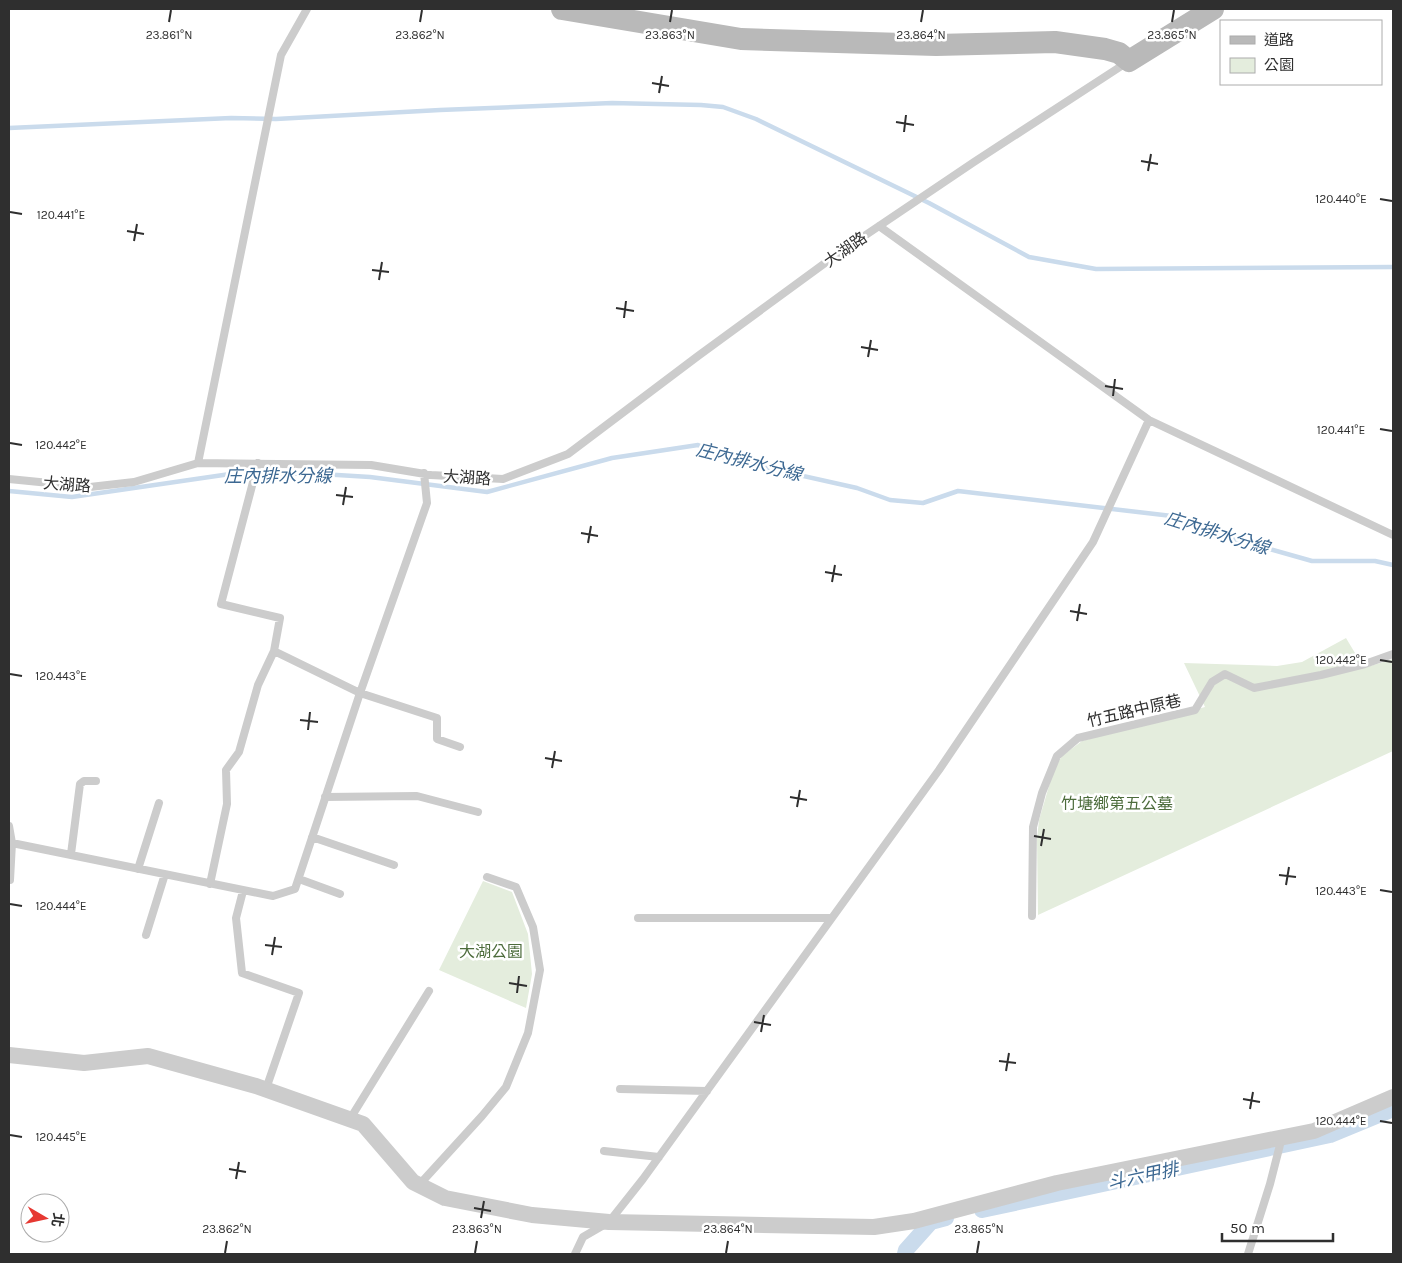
<svg xmlns="http://www.w3.org/2000/svg" width="1402" height="1263" viewBox="0 0 1402 1263" font-family="Karla,'Noto Sans TC',sans-serif">
  <rect width="100%" height="100%" fill="#fff"/>
  <path fill="#e4eddd" d="M1346 638 1364 668 1393 659V751L1038 915 1037 839 1039 820 1054 769 1062 756 1082 741 1205 707 1184 663 1277 666 1302 662Z
    M483 881 512 892 528 934 532 974 526 1008 439 970Z"/>
  <g fill="none" stroke-linecap="round" stroke-linejoin="round">
    <path stroke="#cadbec" stroke-width="4.5" d="M9 128 231 118 276 119 440 110 612 103 701 105 723 107 756 119 929 203 1029 257 1096 269 1393 267
      M9 491 72 497 237 473 321 474 370 477 487 492 612 458 698 445 727 459 857 488 890 500 923 503 958 491 1172 516 1227 537 1312 561H1375L1393 565"/>
    <path stroke="#cadbec" stroke-width="16" d="M982 1210 1330 1135 1393 1109
      M905 1254 906 1250 931 1222 946 1218"/>
    <path stroke="#ccc" stroke-width="8" d="M879 226 1149 420 1393 535
      M198 463 281 55 307 9
      M9 479 90 487 134 482 198 463 371 465 431 475 503 479 568 454 698 356 836 255 974 162 1126 63
      M274 651 360 693 437 718V739L460 747
      M325 797 417 796 478 812
      M9 826 12 843 273 896 295 889 360 693 427 503 424 473
      M312 837 394 865
      M71 854 80 784 84 781H96
      M138 869 159 803
      M299 879 340 894
      M10 880 12 843
      M210 884 227 804 226 770 239 752 258 685 274 651 280 618 221 604 258 463
      M243 891 236 918 242 973 299 993 266 1089
      M1032 916 1033 827 1042 793 1057 756 1078 738 1195 710 1212 682 1225 674 1254 688 1321 675 1365 664 1393 654
      M638 918H831
      M146 935 165 874
      M620 1089 707 1091
      M350 1119 429 991
      M604 1151 659 1157
      M419 1185 482 1116 506 1087 528 1033 540 970 533 927 516 887 487 877
      M575 1254 583 1237 609 1222 643 1179 939 770 1093 542 1149 420
      M1248 1254 1270 1184 1282 1137"/>
    <path stroke="#ccc" stroke-width="16" d="M9 1055 84 1063 148 1056 256 1086 363 1124 413 1182 445 1198 532 1215 609 1222 874 1227 914 1221 1057 1183 1314 1131 1393 1097"/>
    <path stroke="#b9b9b9" stroke-width="22" d="M562 9 741 39 936 45 1055 42 1105 49 1119 53 1129 61 1213 9"/>
  </g>
  <path fill="none" stroke="#2f2f2f" stroke-width="2" d="M169 22 171 10M420 22 422 10M670 22 672 10M921 22 923 10M1172 22 1174 10M652 83 669 86M659 93 662 76M896 122 914 125M904 132 906 115M1141 161 1158 164M1148 171 1151 154M1380 199 1392 201M10 212 22 214M127 231 144 234M134 241 137 224M372 270 389 272M379 280 382 262M616 308 634 311M624 318 626 301M861 347 878 350M868 357 871 340M1105 386 1123 389M1113 396 1115 379M1380 429 1392 431M10 443 22 445M336 495 353 497M343 505 346 487M581 533 598 536M588 543 591 526M825 572 842 575M832 582 835 565M1070 611 1087 614M1077 621 1080 604M1380 660 1392 662M10 674 22 676M300 720 318 722M308 730 310 712M545 758 562 761M552 768 555 751M790 797 807 800M797 807 800 790M1034 836 1051 839M1041 846 1044 829M1279 875 1296 877M1286 885 1289 867M1380 890 1392 892M10 904 22 906M265 945 282 947M272 955 275 937M509 983 527 986M517 993 519 976M754 1022 771 1025M761 1032 764 1015M999 1061 1016 1063M1006 1071 1009 1053M1243 1099 1260 1102M1250 1109 1253 1092M1380 1121 1392 1123M10 1135 22 1137M229 1169 246 1172M236 1179 239 1162M474 1208 491 1211M481 1218 484 1201M225 1253 227 1241M475 1253 477 1241M726 1253 728 1241M977 1253 979 1241"/>
  <g text-anchor="middle" stroke-width="5" stroke-linejoin="round" paint-order="stroke">
    <g font-size="16" fill="#2f2f2f" stroke="#fff">
      <text transform="translate(845 249) rotate(-35)" y="6">大湖路</text>
      <text transform="translate(467 477) rotate(3)" y="6">大湖路</text>
      <text transform="translate(67 484) rotate(4)" y="6">大湖路</text>
      <text transform="translate(1134 710) rotate(-13)" y="6">竹五路中原巷</text>
    </g>
    <g font-size="16" fill="#4d6c3c" stroke="#fff">
      <text x="1117" y="809">竹塘鄉第五公墓</text>
      <text x="491" y="957">大湖公園</text>
    </g>
    <g font-size="18" font-style="italic" fill="#3c6892" stroke="#fff">
      <text transform="translate(749 462) rotate(14)" y="6">庄內排水分線</text>
      <text x="278" y="482">庄內排水分線</text>
      <text transform="translate(1217 533) rotate(17)" y="6">庄內排水分線</text>
      <text transform="translate(1143 1176) rotate(-12)" y="6">斗六甲排</text>
    </g>
  </g>
  <g font-size="12" text-anchor="middle" fill="#2f2f2f" stroke="#fff" stroke-width="5" stroke-linejoin="round" paint-order="stroke">
    <text x="169" y="39">23.861°N</text>
    <text x="420" y="39">23.862°N</text>
    <text x="670" y="39">23.863°N</text>
    <text x="1172" y="39">23.865°N</text>
    <text x="921" y="39">23.864°N</text>
    <text x="1341" y="203">120.440°E</text>
    <text x="61" y="219">120.441°E</text>
    <text x="1341" y="434">120.441°E</text>
    <text x="61" y="449">120.442°E</text>
    <text x="1341" y="664">120.442°E</text>
    <text x="61" y="680">120.443°E</text>
    <text x="1341" y="895">120.443°E</text>
    <text x="61" y="910">120.444°E</text>
    <text x="1341" y="1125">120.444°E</text>
    <text x="61" y="1141">120.445°E</text>
    <text x="227" y="1233">23.862°N</text>
    <text x="477" y="1233">23.863°N</text>
    <text x="728" y="1233">23.864°N</text>
    <text x="979" y="1233">23.865°N</text>
  </g>
  <rect width="1402" height="1263" fill="none" stroke="#2f2f2f" stroke-width="20"/>
  <rect x="1220" y="20" width="162" height="65" fill="#ffffff" stroke="#acacac"/>
  <rect x="1230" y="36" width="25" height="8" fill="#b9b9b9" stroke="#acacac"/>
  <text x="1264" y="45" font-size="15" fill="#2f2f2f">道路</text>
  <rect x="1230" y="58" width="25" height="15" fill="#e4eddd" stroke="#acacac"/>
  <text x="1264" y="70" font-size="15" fill="#2f2f2f">公園</text>
  <g transform="translate(45 1218) rotate(99)"><circle r="24" fill="#ffffff" stroke="#acacac"/>
  <path d="M0-4L9 19L0 12L-9 19Z" fill="#e63832"/>
  <text y="-8" font-size="14" font-weight="bold" text-anchor="middle" fill="#2f2f2f">北</text>
  </g>
  <path d="M1222 1233v8h111v-8" fill="none" stroke="#2f2f2f" stroke-width="2.5"/>
  <text x="1230" y="1233" font-size="15" fill="#2f2f2f" stroke="#ffffff" stroke-width="4" paint-order="stroke">50 m</text>
</svg>
